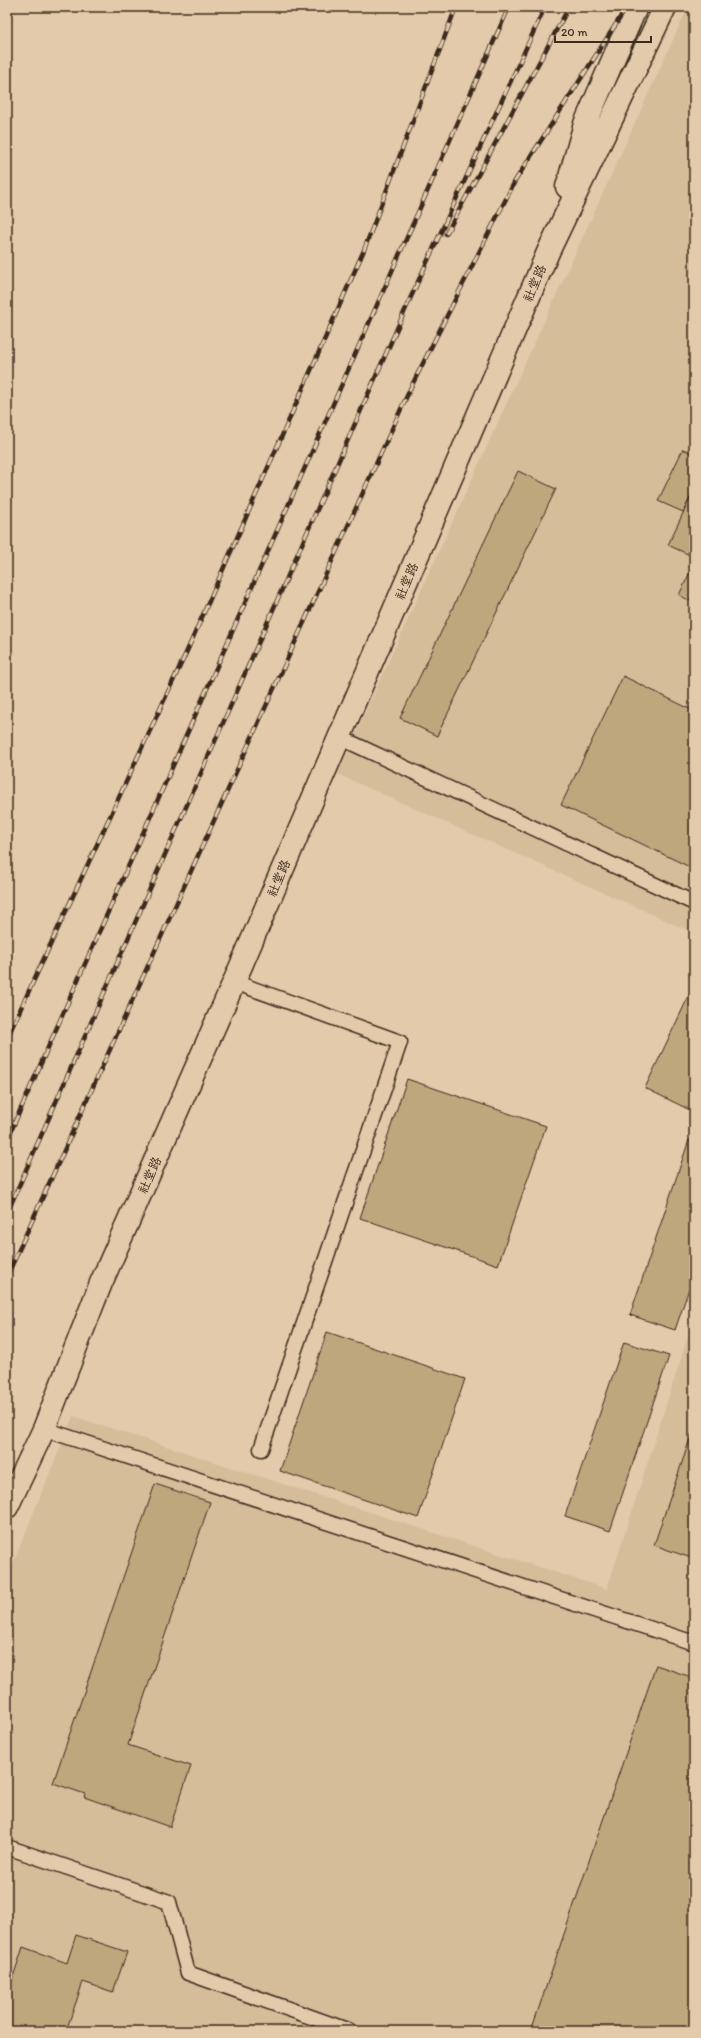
<svg xmlns="http://www.w3.org/2000/svg" width="701" height="2038" viewBox="0 0 701 2038" font-family="Itim,'LXGW WenKai TC',sans-serif">
  <rect width="100%" height="100%" fill="#e3caab"/>
  <filter id="ink" filterUnits="userSpaceOnUse"><feTurbulence type="fractalNoise" baseFrequency=".025" numOctaves="2"/><feDisplacementMap in="SourceGraphic" scale="8" xChannelSelector="R" yChannelSelector="G"/><feConvolveMatrix kernelMatrix="1 2 1 2 8 2 1 2 1" color-interpolation-filters="sRGB"/></filter>
  <g filter="url(#ink)">
    <path fill="#d5bd9a" d="M688 7H694V933L337 774Z
      M694 1318V2031H7V1578L73 1416 607 1589Z"/>
    <path fill="#bfa77d" stroke="#3b2a1e" d="M683 449 694 454V490L683 512 658 501Z
      M518 471 556 489 437 736 400 718Z
      M694 490V557L668 545Z
      M694 564V603L679 595Z
      M623 676 694 711V869L561 805Z
      M694 985V1112L645 1088Z
      M407 1079 546 1126 498 1265 360 1218Z
      M689 1140 694 1142V1274L675 1330 630 1315Z
      M327 1332 465 1379 418 1518 280 1471Z
      M624 1342 669 1356 610 1531 565 1516Z
      M694 1427V1559L654 1545Z
      M155 1484 210 1502 128 1745 191 1766 170 1827 84 1797 85 1794 53 1783Z
      M656 1665 694 1678V2031H541L532 2028Z
      M76 1935 127 1952 113 1992 83 1982 66 2031H7V1995L23 1947 67 1963Z"/>
    <g fill="none" stroke-linecap="round" stroke-linejoin="round">
      <g stroke="#3b2a1e" stroke-width="17">
        <path id="lane" d="M339 737 694 903
          M234 982 400 1042 261 1449
          M44 1429 694 1643
          M7 1847 169 1902 188 1973 350 2031"/>
      </g>
      <g stroke="#3b2a1e" stroke-width="25">
        <path id="secondary" d="M567 187 585 124 636 7
          M7 1507 44 1429 101 1283 234 982 549 250 665 7"/>
      </g>
      <use href="#lane" stroke="#e3caab" stroke-width="14"/>
      <use href="#secondary" stroke="#e3caab" stroke-width="22"/>
      <g stroke="#3b2a1e" stroke-width="4.5">
        <path id="rail" d="M446 234 569 7
          M7 1038 187 651 364 250 456 7
          M7 1140 509 7
          M7 1213 410 299 545 7
          M7 1276 411 387 515 181 627 7"/>
      </g>
      <use href="#rail" stroke="#e3caab" stroke-width="3" stroke-dasharray="9" stroke-linecap="butt"/>
    </g>
  </g>
  <g text-anchor="middle" stroke-width="3" stroke-linejoin="round" paint-order="stroke">
    <g font-size="13" fill="#3b2a1e" stroke="#e3caab">
      <text transform="translate(534 283) rotate(-67)" y="5">社堂路</text>
      <text transform="translate(406 581) rotate(-67)" y="5">社堂路</text>
      <text transform="translate(278 878) rotate(-67)" y="5">社堂路</text>
      <text transform="translate(149 1175) rotate(-66)" y="5">社堂路</text>
    </g>
  </g>
  <rect width="701" height="2038" fill="none" stroke="#e3caab" stroke-width="24"/>
  <rect x="12" y="12" width="677" height="2014" fill="none" stroke="#3b2a1e" stroke-width="1.5" filter="url(#ink)"/>
  <path d="M555 36v6h96v-6" fill="none" stroke="#3b2a1e" stroke-width="2"/>
  <text x="561" y="36" font-size="12" fill="#3b2a1e" stroke="#e3caab" stroke-width="3" paint-order="stroke">20 m</text>
</svg>
